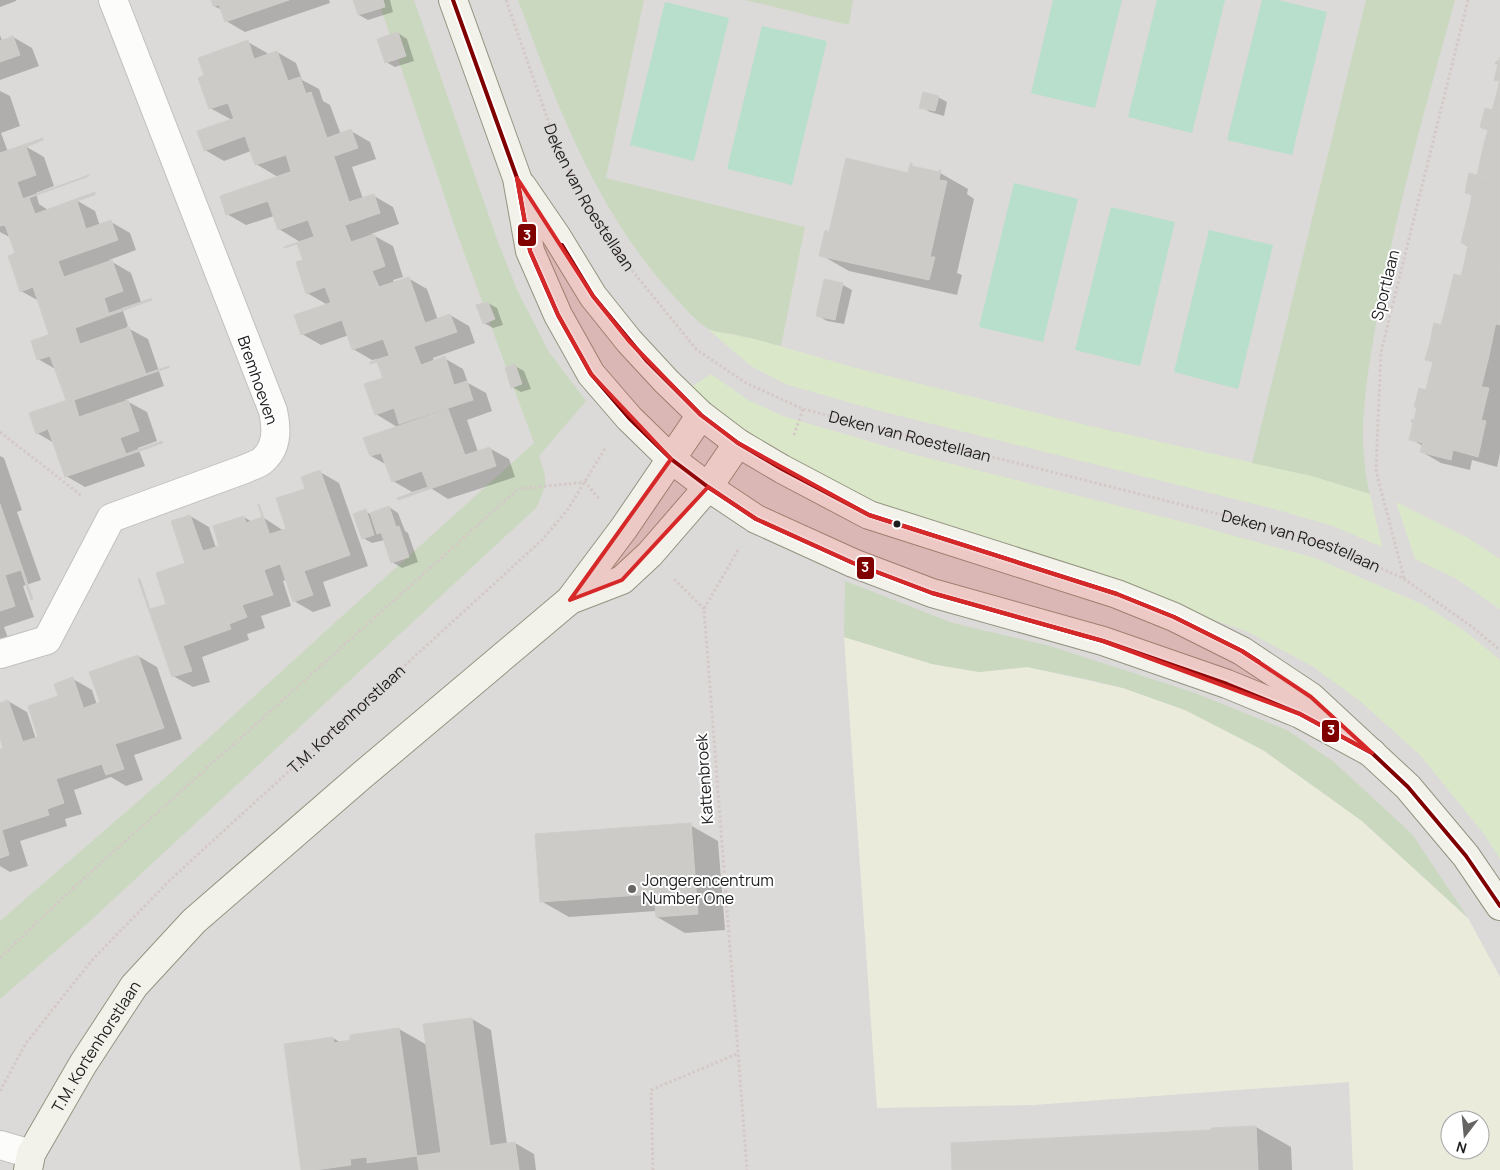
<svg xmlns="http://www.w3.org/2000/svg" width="1500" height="1170" viewBox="0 0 1500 1170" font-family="Manrope,sans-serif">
  <rect width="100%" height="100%" fill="#eceae7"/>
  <path fill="#dbdad8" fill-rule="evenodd" d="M0 0H1500V1170H0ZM1450 1120H1480V1150H1450Z"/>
  <path fill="#ebebdc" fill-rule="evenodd" d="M844 637 932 664 979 672 1027 667 1123 688 1185 710 1263 750 1362 821 1468 918 1500 977V1170H1353L1349 1082 1033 1105 877 1108ZM1450 1120H1480V1150H1450Z"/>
  <path fill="#dbe7c9" d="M709 330 755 339 856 368 1090 426 1312 476 1370 494 1382 547 1333 526 1274 509 872 409 785 384 751 366Z
    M711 374 748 400 783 416 912 454 1191 524 1315 558 1424 605 1466 632 1500 660V859L1484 834 1420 755 1361 702 1312 666 1248 632 1104 580 872 503 795 466 723 417 690 388Z
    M1396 502 1468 538 1500 559V609L1455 578 1415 559Z"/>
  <path fill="#cad8bf" d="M378 0H414L498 242 518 292 549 352 586 401 539 456C548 481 547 485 536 508L89 922 0 999V921L165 778 329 628 534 443 458 236Z
    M518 0H644L606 178 805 227 781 346C766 342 752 338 737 335 728 333 719 333 711 330 700 326 680 303 672 294 595 209 557 105 518 0Z
    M745 0H853L849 25Z
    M1366 0H1455C1425 109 1394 217 1375 329 1366 384 1356 439 1370 494L1312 476 1252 463Z
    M845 581 953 623 1050 646 1195 693 1287 730 1334 762 1412 834 1468 918 1362 821 1263 750 1185 710 1123 688 1086 679 1027 667 979 672 932 664 844 637Z"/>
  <path fill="#b7dfcb" d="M1053 0H1122L1095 108 1031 93Z
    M1157 0H1225L1192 133 1128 117Z
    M1262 0H1278L1327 12 1292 155 1227 140Z
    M665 2 729 18 694 161 630 145Z
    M762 26 827 41 792 185 727 169Z
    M1014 183 1078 199 1043 342 979 327Z
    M1111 207 1175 222 1140 366 1075 350Z
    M1209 230 1273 245 1238 389 1174 372Z"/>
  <path fill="#0003" d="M0 0H16V1L0 7Z
    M212 0H329L330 3 245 32 226 21 222 10 214 6Z
    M354 0H390L393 12 368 20 359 15Z
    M398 33 407 39 414 61 395 67 386 62Z
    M0 35 2 41 13 37 32 48 39 66 0 80Z
    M248 42 267 53 268 55 277 52 296 63 302 80 319 89 323 101 330 105 341 135 351 131 370 142 376 159 352 167 363 199 374 196 393 207 399 224 371 234 393 246 403 277 393 280 394 283 408 278 427 289 438 320 450 315 469 326 475 343 433 358 434 361 444 358 463 369 468 383 486 393 492 411 467 420 478 452 489 448 509 459 515 477 448 499 429 487 412 492 393 481 387 465 371 456 397 427 376 414 384 378 377 359 372 360 353 349 349 335 321 345 302 334 332 304 331 302 326 304 307 293 304 261 300 242 279 229 274 216 246 225 227 214 278 177 256 164 251 151 224 161 205 150 232 120 210 108Z
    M1500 83V453L1497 467 1472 460 1470 470 1441 463 1422 452 1423 446 1411 439 1427 392 1434 363 1427 359 1442 326 1462 277 1469 247 1462 243 1473 196 1467 193 1478 176 1489 131 1482 127 1494 111Z
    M0 91 10 96 20 126 1 133 8 152 25 146 44 157 54 186 36 193 39 204 48 210 76 200 95 211 100 226 111 222 130 233 136 250 109 260 131 273 141 302 122 308 128 326 126 327 148 339 164 386 125 400 147 412 157 441 138 448 145 466 85 487 66 476 54 443 37 433 67 401 57 370 38 359 51 336 39 301 21 291 9 256 16 254 11 238 0 232Z
    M938 97 947 102 944 116 930 112 921 107Z
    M940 173 968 189 967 194 974 199 957 273 962 275 957 295 849 271 821 255 830 234 909 174Z
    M825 280 843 285 852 290 844 324 827 321 817 315Z
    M488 303 497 308 503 325 493 328 484 323Z
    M515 366 524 371 531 389 521 392 512 387Z
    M0 456 4 458 22 510 17 512 41 580 23 586 34 617 4 627 8 638 0 641Z
    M320 472 339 483 368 566 323 582 331 606 313 612 294 601 287 579 283 581 291 606 261 616 265 628 247 634 249 640 202 657 210 682 193 687 173 676 168 604 187 563 190 516 209 527 216 548 221 546 244 517 252 522 264 518 284 531 288 530 307 489Z
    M389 507 398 513 405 531 408 533 418 562 402 568 392 562 385 540 372 543 363 538 365 511 370 514Z
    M138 656 157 667 182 739 134 755 143 780 126 786 111 777 74 790 82 814 65 819 67 826 20 841 28 866 10 872 0 866V750L5 749 0 735V704L8 701 27 712 36 739 40 738 60 697 73 679 92 690 97 705 102 703Z
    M690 825 718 841 725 930 685 933 657 917 656 911 569 917 541 901Z
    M472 1019 491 1030 507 1144 515 1143 534 1154 536 1170H302L333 1038 341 1043 399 1029 427 1045 425 1026Z
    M1256 1127 1291 1147 1292 1170H954L1212 1131Z"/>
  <path fill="#cdcbc8" stroke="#cfccc9" d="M211 0H289L225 22 219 5 213 6Z
    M353 0H383L385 7 358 15Z
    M398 32 406 56 385 63 377 39Z
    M13 36 20 55 0 62V41Z
    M248 40 254 59 277 51 288 81 300 77 306 94 234 119 228 103 209 109 198 78 204 75 198 58Z
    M1500 57V80L1499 81 1494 80 1498 64H1495L1496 61H1499Z
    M1500 80V112L1492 111Z
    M311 92 327 138 351 129 358 148 291 171 286 155 255 165 245 136 204 151 197 131Z
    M923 92 939 96 935 111 919 108Z
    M1485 108 1500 112V147L1484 143 1488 130 1480 127Z
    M43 138V140L26 147 36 175 17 182 23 199 0 207V153Z
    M1484 143 1500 147V181L1477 176Z
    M334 157 349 202 374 194 380 213 314 236 308 220 278 230 268 201 226 215 220 196Z
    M846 158 908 173 910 164 912 163V166L939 172V170H941L939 180 947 181 930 257H935L929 280 819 256 825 230 829 232Z
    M1469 173 1500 181V217L1469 210 1472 195 1465 193Z
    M89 175V176L29 198 35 214 95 192V195L77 201 86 229 111 220 118 240 15 276 8 256 15 253 5 225 0 226V207Z
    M1469 210 1500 217V269L1465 260 1468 245 1461 243Z
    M345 226 351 242 374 234 385 266 372 271 379 287 331 303 325 287 306 294 296 262 303 260 297 244 284 248V247Z
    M112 260 123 291 104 298 109 314 49 335 33 287 20 292 15 276 58 261 64 277Z
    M1465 260 1500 269V325L1496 324V322L1445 310 1454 274 1461 276Z
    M409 277 425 323 450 314 457 332 389 355 383 339 352 350 342 320 301 335 294 315Z
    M824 279 843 283 835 320 816 316Z
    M152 298V300L75 328 80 344 129 327 146 374 66 400 50 356 37 360 31 341Z
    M488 302 495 319 483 324 476 305Z
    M1445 310 1496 322 1489 356 1430 342 1434 323 1441 325Z
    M1430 342 1489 356 1481 388 1429 376 1433 362 1425 360Z
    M414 347 421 365 445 356 454 385 467 381 473 400 399 424 394 408 375 415 364 384 383 378 377 362 370 364V362Z
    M515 364 522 384 511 388 505 368Z
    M169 366 170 367 74 400 79 417 128 400 139 431 120 438 126 454 162 441 163 443 65 477 48 429 36 434 29 413Z
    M1429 376 1481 388 1482 387 1489 388 1481 421 1422 407V408L1414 407 1419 388 1426 390Z
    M1417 407 1486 421 1478 457 1453 450 1451 460 1420 452 1423 443 1409 440 1413 423 1411 422 1412 419 1414 420Z
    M448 409 465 455 490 447 496 466 398 500 397 498 428 487 422 471 392 482 381 453 370 456 363 438Z
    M320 470 350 555 304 571 313 595 293 602 270 534 286 529 276 498 305 489 301 477Z
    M0 504 33 599 31 600 21 570 5 575 15 606 0 611Z
    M258 504H259L280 564 264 570 273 595 242 605 247 617 229 624 203 551 219 546 213 526 244 516 246 523 262 517Z
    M389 506 396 527 377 534 370 513Z
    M366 509 374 535 362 539 353 514Z
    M190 515 231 629 183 646 192 671 172 677 138 579H140L150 609 166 604 156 573 185 563 171 521Z
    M399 526 409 557 391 563 381 532Z
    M138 655 164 728 115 744 124 769 106 775 84 708 100 702 89 672Z
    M73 677 106 775 102 764 56 779 64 803 47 809 22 742 38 737 28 706 58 696 54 684Z
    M8 700 49 815 2 830 9 855 0 858V749L3 748 0 738V703Z
    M691 823 698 914 656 917 654 894 540 902 535 834Z
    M472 1018 490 1146 441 1153 423 1024Z
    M399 1028 417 1156 367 1163V1157L350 1159 351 1165 315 1170H301L284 1044 333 1037 334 1043 350 1040V1035Z
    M1256 1126 1258 1170H952L951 1143 1211 1130V1128Z
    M515 1142 519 1170H419L417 1156Z"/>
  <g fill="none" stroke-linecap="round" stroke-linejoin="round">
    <g stroke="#c2c1bf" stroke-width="30">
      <path id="street" d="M0 654 47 640 111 518 245 469C251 466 259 464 263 460 278 447 277 428 273 411L113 0
        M0 1145 31 1154"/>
    </g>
    <g stroke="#949481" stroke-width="30">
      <g id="secondary">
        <path d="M453 0 517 178 530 251 558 315 591 374 629 418 671 459 708 487 756 519 853 563 932 593 1103 641 1227 684 1300 714 1372 753"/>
        <path d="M522 186 557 237 593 296 629 341 666 381 701 415 738 443 782 469 869 515 1117 594 1174 617 1242 651 1311 697 1408 787 1466 856 1500 906"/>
        <path d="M570 600 622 580 650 554 708 487 738 443"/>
        <path id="s3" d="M28 1170 31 1154 83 1064 134 986 194 921 360 777 570 600 624 528 701 415"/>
      </g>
    </g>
    <g stroke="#d5c9c7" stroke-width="3" stroke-dasharray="2.5 2.5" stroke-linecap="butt">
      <path id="s1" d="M506 0 556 143 586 202 630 268 697 350 746 383 803 409 1258 524 1336 547 1404 579 1471 626 1500 650"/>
      <path d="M0 432 82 496"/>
      <path d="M794 435 803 409"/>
      <path d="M738 550 704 609 747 1170"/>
      <path d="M1404 578 1376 471 1381 352 1468 0"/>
      <path d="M674 579 704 609"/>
      <path d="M0 958 71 890 518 489 585 482 600 500"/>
      <path id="s2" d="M0 1091 26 1043 93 959 170 880 542 540 568 509 606 447"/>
      <path d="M653 1170 651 1090 737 1054"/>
    </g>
    <use href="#street" stroke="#fcfcfb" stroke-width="28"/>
    <use href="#secondary" stroke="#f2f2eb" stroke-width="28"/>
    <g stroke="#fff" stroke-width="8">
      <path id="bus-1" d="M453 0 517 178 530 251 558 315 591 374 629 418 671 459 708 487 756 519 853 563 932 593 1103 641 1227 684 1300 714 1372 753 1408 787 1466 856 1500 906
        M562 245 593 296 646 360 701 415 738 443 782 469 869 515 1117 594 1174 617 1242 651 1259 662"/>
    </g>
    <use href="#bus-1" stroke="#800000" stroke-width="4"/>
  </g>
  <path fill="#d62828" fill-opacity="0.2" stroke="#d62828" stroke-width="4" stroke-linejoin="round" d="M517 178 593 296 629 341 701 415 738 443 869 515 1117 594 1174 617 1242 651 1311 697 1372 753 1300 714 1103 641 932 593 853 563 756 519 708 487 622 580 570 600 671 459 591 374 558 315 530 251Z"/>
  <circle fill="#1e1e1e" stroke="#fff" stroke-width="2" cx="897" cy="524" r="4.5"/>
  <circle fill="#666564" stroke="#fff" stroke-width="2" cx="632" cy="889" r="5"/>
  <g text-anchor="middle" stroke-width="4" stroke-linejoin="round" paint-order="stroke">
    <g font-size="16" fill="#1e1e1e" stroke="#fff">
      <text dy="6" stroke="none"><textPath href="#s1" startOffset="215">Deken van Roestellaan</textPath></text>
      <text transform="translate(1385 285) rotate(-76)" y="6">Sportlaan</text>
      <text transform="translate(258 380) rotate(71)" y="6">Bremhoeven</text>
      <text dy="6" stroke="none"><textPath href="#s1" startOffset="635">Deken van Roestellaan</textPath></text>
      <text dy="6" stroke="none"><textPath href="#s1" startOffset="1040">Deken van Roestellaan</textPath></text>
      <text dy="6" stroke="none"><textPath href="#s2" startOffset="511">T.M. Kortenhorstlaan</textPath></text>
      <text transform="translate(704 779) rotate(-94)" y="6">Kattenbroek</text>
      <text dy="6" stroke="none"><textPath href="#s3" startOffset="142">T.M. Kortenhorstlaan</textPath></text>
    </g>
    <g font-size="16" fill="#1e1e1e" stroke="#fff" text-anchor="start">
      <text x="642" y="886">Jongerencentrum<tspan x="642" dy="18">Number One</tspan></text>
    </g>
  </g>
  <g stroke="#fff" stroke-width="2">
    <rect x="517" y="223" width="20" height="24" rx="5" fill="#800000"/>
    <rect x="856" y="556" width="19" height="24" rx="5" fill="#800000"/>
    <rect x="1321" y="719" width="19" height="24" rx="5" fill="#800000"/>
  </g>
  <g font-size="14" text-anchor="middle" font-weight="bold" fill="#fff">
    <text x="527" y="240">3</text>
    <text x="865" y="572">3</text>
    <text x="1331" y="735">3</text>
  </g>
  <g transform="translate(1465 1135) rotate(196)"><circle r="24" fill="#ffffff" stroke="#a5a5a5"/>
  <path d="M0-4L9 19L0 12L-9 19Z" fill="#666564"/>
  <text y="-8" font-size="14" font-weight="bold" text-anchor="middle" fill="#1e1e1e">N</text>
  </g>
</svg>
